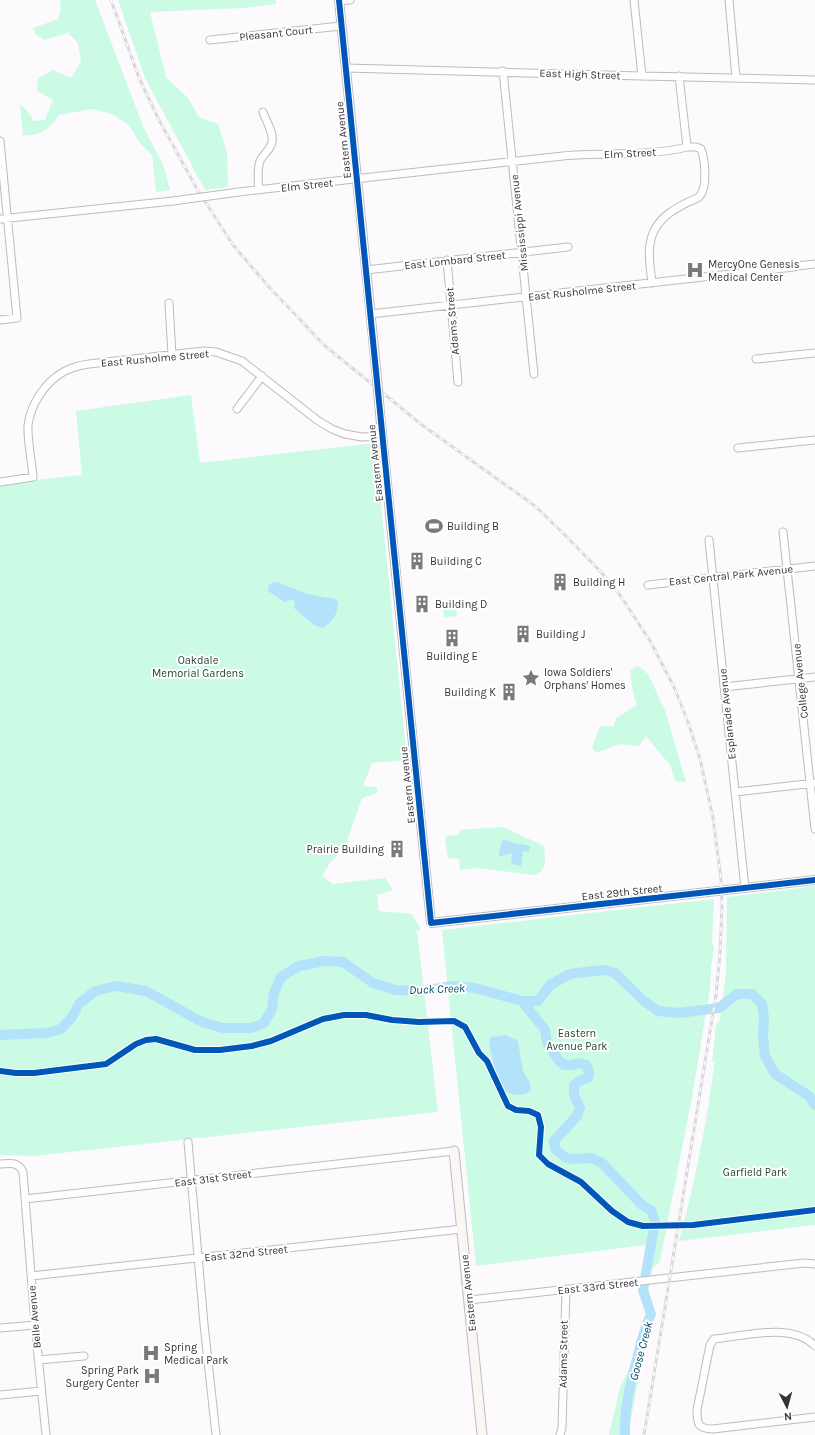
<svg xmlns="http://www.w3.org/2000/svg" width="815" height="1435" viewBox="0 0 815 1435" font-family="Karla,sans-serif">
  <rect width="100%" height="100%" fill="#fcfafd"/>
  <path fill="#cbfae5" d="M60 0H95L143 126 164 167 170 190 156 192 152 155 140 143 129 125 112 114 92 109 59 115C48 131 42 134 23 136L20 104 28 112 34 121 45 120 53 100 37 91 38 78 53 70 71 78 81 61 78 43 68 33 44 40 36 35 33 28 58 19 61 9Z
    M118 0H276V4L244 8 150 12 166 77 188 98 199 117 218 124 227 152 228 187 205 190 145 78Z
    M191 395 200 463 375 443 407 760 372 763 363 786 377 787V793L362 798 345 847 329 864 322 876 333 884 385 878 393 890 377 895 379 911 412 914 421 930 413 931H417L438 1112 34 1156 0 1155V484L82 475 76 411Z
    M456 600 457 616 444 617 442 602Z
    M638 666 648 674 665 710 686 782 675 781 670 765 646 736 639 746 620 744 596 753 592 747 600 726H614L616 718 637 705 633 693 630 671Z
    M503 827 544 846C545 857 548 871 535 875L477 868 460 870 459 859 448 858 445 840 446 839V836L459 835V830Z
    M815 886V1225L679 1241C695 1182 707 1121 715 1060L712 1063 716 1025 720 1020 726 973 727 897Z
    M714 899 712 943 714 947 711 967 710 989 692 1097 660 1261 649 1271 654 1244 476 1266 442 930Z
    M639 1349 643 1355 628 1435H609L620 1387Z"/>
  <path fill="#b5e2fb" d="M273 582H277L307 594 335 599 338 602C338 614 332 623 322 628L314 625 294 608 295 603 293 599 284 602 268 591 269 585Z
    M503 839 514 843 530 846 529 852 523 851 521 866 511 864 512 853 499 857V852Z
    M506 1035 518 1041 523 1071 530 1083 531 1090C522 1098 511 1095 502 1090L494 1067 489 1042 491 1037Z"/>
  <g fill="none" stroke-linecap="round" stroke-linejoin="round">
    <path stroke="#b5e2fb" stroke-width="10" d="M522 1001 545 1030 547 1042 559 1061 564 1065H572L579 1063 586 1065 589 1072 588 1078 581 1080 574 1085V1095L580 1108 577 1116 554 1141 555 1149 566 1158 574 1159 591 1158 602 1163 642 1205 651 1210 655 1221 643 1290 651 1314C644 1329 641 1343 637 1359 630 1384 624 1409 625 1435
      M0 1035 47 1033 61 1029 72 1017 79 1004 95 991 116 986 146 991 202 1022 223 1028H252L264 1023 272 1009 274 993 281 977 299 966 324 961 343 962 373 983 395 990 420 991 453 986 475 988 522 1001H538L550 985 570 974 594 971 604 970 615 973 644 1001 658 1011 678 1013 719 1008 737 994H752L762 1004 764 1017 763 1037 765 1056 775 1074 809 1096 815 1105"/>
    <g stroke="#bdbbbe" stroke-width="9">
      <path id="minor" d="M634 0 642 76
        M729 0 736 78
        M339 1 350 0
        M210 40 341 26
        M346 68 642 76 815 80
        M503 71 534 374
        M0 141 17 318 0 320
        M259 190C258 181 257 170 260 161 263 154 270 151 272 142 274 133 266 121 263 112
        M239 192C347 180 455 167 563 156 604 152 646 157 687 147
        M0 219 173 201
        M447 260 458 382
        M797 266 815 264
        M366 270 568 247
        M652 283C650 265 646 245 655 229 663 215 675 209 688 202 691 201 696 199 699 197 708 188 705 160 701 149L696 147H687L679 76
        M169 303 172 355
        M370 314 794 267
        M756 359 815 353
        M237 409 262 376
        M738 448 815 440
        M0 482 33 477C32 463 27 438 28 425 31 403 46 381 65 371 73 367 81 365 89 364L204 351 216 352 242 361 317 420 332 429 345 434 362 437 382 436
        M783 532 815 829
        M709 540 745 888
        M648 585 815 566
        M724 687 815 677
        M735 792 815 783
        M188 1142 204 1324 216 1435
        M0 1164C11 1163 18 1162 23 1172L35 1325 46 1435
        M25 1199 454 1151
        M31 1276 462 1229
        M469 1300 804 1263 815 1264
        M0 1328 35 1325
        M815 1346C792 1322 744 1336 714 1339L710 1345 697 1410C697 1424 698 1429 713 1429L815 1417
        M38 1360 84 1356
        M0 1395 41 1391
        M560 1435 562 1428 566 1289"/>
    </g>
    <g stroke="#bdbbbe" stroke-width="10">
      <path id="tertiary" d="M339 0 376 368
        M381 424 431 923 815 880"/>
    </g>
    <g stroke="#bdbbbe" stroke-width="11">
      <path id="secondary" d="M454 1151 482 1435"/>
    </g>
    <use href="#minor" stroke="#fffeff" stroke-width="7"/>
    <use href="#tertiary" stroke="#fffeff" stroke-width="8"/>
    <use href="#secondary" stroke="#f9f6f3" stroke-width="9"/>
    <g stroke="#d9d9d9" stroke-width="3">
      <path id="rail" d="M111 0 139 78 159 120 197 189 233 245 270 288 324 345 422 425 535 506 564 534 600 571 620 595 650 641 674 687 688 722 700 759 713 818 721 879 722 907 720 953 716 995 644 1435"/>
    </g>
    <use href="#rail" stroke="#fff" stroke-width="1.5" stroke-dasharray="4.5" stroke-linecap="butt"/>
    <g stroke="#bdbbbe" stroke-width="9" stroke-linecap="butt">
      <path id="minor-bridge" d="M173 201 239 192"/>
    </g>
    <g stroke="#bdbbbe" stroke-width="10" stroke-linecap="butt">
      <path id="tertiary-bridge" d="M376 368 381 424"/>
    </g>
    <use href="#minor-bridge" stroke="#fffeff" stroke-width="7"/>
    <use href="#tertiary-bridge" stroke="#fffeff" stroke-width="8"/>
    <g stroke="#fff" stroke-width="8">
      <path id="cycleway" d="M339 0 431 923 815 880
        M0 1071 16 1073H34L106 1064 136 1044 146 1040 156 1039 195 1050H220L252 1046 271 1041 323 1019 344 1015H366L392 1020 419 1022 454 1021 465 1027 479 1053 487 1061 508 1106 516 1110 529 1111 538 1115 541 1127 539 1155 548 1164 581 1182 612 1211 628 1222 643 1226 693 1225 815 1210"/>
    </g>
    <use href="#cycleway" stroke="#0057b8" stroke-width="6"/>
  </g>
  <defs>
    <g id="hospital-bare" transform="scale(1.38)"><path d="M-5-5h3v3.5h4V-5h3V5h-3V1.5h-4V5h-3Z" fill="#7c797d" stroke="#fff" stroke-width="2.5" paint-order="stroke"/></g>
    <g id="stadium-bare" transform="scale(1.38)"><path d="M0-5a6.5 5 0 1 0 0 10a6.5 5 0 1 0 0-10ZM-3.5-1.8h7v3.6h-7Z" fill="#7c797d" stroke="#fff" stroke-width="2.5" paint-order="stroke"/></g>
    <g id="building-bare" transform="scale(1.38)"><path d="M-4-6H4V6H1V3H-1V6H-4ZM-2.5-4.3h1.7v1.8h-1.7ZM.8-4.3h1.7v1.8H.8ZM-2.5-1h1.7V.8h-1.7ZM.8-1h1.7V.8H.8Z" fill="#7c797d" stroke="#fff" stroke-width="2.5" paint-order="stroke"/></g>
    <g id="sight-bare" transform="scale(1.38)"><path d="M0-6L1.8-2.2L6-1.7L2.9 1.2L3.7 5.4L0 3.3L-3.7 5.4L-2.9 1.2L-6-1.7L-1.8-2.2Z" fill="#7c797d" stroke="#fff" stroke-width="2.5" paint-order="stroke"/></g>
  </defs>
  <g fill-rule="evenodd">
    <use href="#hospital-bare" x="695" y="270"/>
    <use href="#stadium-bare" x="434" y="526"/>
    <use href="#building-bare" x="417" y="561"/>
    <use href="#building-bare" x="560" y="582"/>
    <use href="#building-bare" x="422" y="604"/>
    <use href="#building-bare" x="523" y="634"/>
    <use href="#building-bare" x="452" y="638"/>
    <use href="#sight-bare" x="531" y="678"/>
    <use href="#building-bare" x="509" y="692"/>
    <use href="#building-bare" x="397" y="849"/>
    <use href="#hospital-bare" x="151" y="1353"/>
    <use href="#hospital-bare" x="152" y="1376"/>
  </g>
  <g text-anchor="middle" stroke-width="4" stroke-linejoin="round" paint-order="stroke">
    <g font-size="11" fill="#373438" stroke="#fff">
      <text transform="translate(276 33) rotate(-6)" y="4">Pleasant Court</text>
      <text transform="translate(580 74) rotate(2)" y="4">East High Street</text>
      <text transform="translate(343 140) rotate(-96)" y="4">Eastern Avenue</text>
      <text transform="translate(630 153) rotate(-3)" y="4">Elm Street</text>
      <text transform="translate(307 185) rotate(-6)" y="4">Elm Street</text>
      <text transform="translate(519 223) rotate(-96)" y="4">Mississippi Avenue</text>
      <text transform="translate(455 260) rotate(-6)" y="4">East Lombard Street</text>
      <text transform="translate(582 291) rotate(-6)" y="4">East Rusholme Street</text>
      <text transform="translate(452 321) rotate(-95)" y="4">Adams Street</text>
      <text transform="translate(155 358) rotate(-5)" y="4">East Rusholme Street</text>
      <text transform="translate(375 463) rotate(-96)" y="4">Eastern Avenue</text>
      <text transform="translate(731 575) rotate(-6)" y="4">East Central Park Avenue</text>
      <text transform="translate(800 681) rotate(-96)" y="4">College Avenue</text>
      <text transform="translate(727 714) rotate(-96)" y="4">Esplanade Avenue</text>
      <text transform="translate(407 785) rotate(-96)" y="4">Eastern Avenue</text>
      <text transform="translate(622 892) rotate(-6)" y="4">East 29th Street</text>
      <text transform="translate(213 1178) rotate(-7)" y="4">East 31st Street</text>
      <text transform="translate(246 1253) rotate(-6)" y="4">East 32nd Street</text>
      <text transform="translate(598 1286) rotate(-6)" y="4">East 33rd Street</text>
      <text transform="translate(468 1293) rotate(-96)" y="4">Eastern Avenue</text>
      <text transform="translate(34 1317) rotate(-95)" y="4">Belle Avenue</text>
      <text transform="translate(563 1354) rotate(-89)" y="4">Adams Street</text>
    </g>
    <g font-size="11" fill="#373438" stroke="#fff" text-anchor="start">
      <text x="708" y="268">MercyOne Genesis<tspan x="708" dy="13">Medical Center</tspan></text>
      <text x="447" y="530">Building B</text>
      <text x="430" y="565">Building C</text>
      <text x="573" y="586">Building H</text>
      <text x="435" y="608">Building D</text>
      <text x="536" y="638">Building J</text>
      <text x="452" y="660" text-anchor="middle">Building E</text>
      <text x="544" y="676">Iowa Soldiers'<tspan x="544" dy="13">Orphans' Homes</tspan></text>
      <text x="496" y="696" text-anchor="end">Building K</text>
      <text x="384" y="853" text-anchor="end">Prairie Building</text>
      <text x="164" y="1351">Spring<tspan x="164" dy="13">Medical Park</tspan></text>
      <text x="139" y="1374" text-anchor="end">Spring Park<tspan x="139" dy="13">Surgery Center</tspan></text>
    </g>
    <g font-size="11" fill="#204635" stroke="#fff">
      <text x="198" y="664">Oakdale<tspan x="198" dy="13">Memorial Gardens</tspan></text>
      <text x="577" y="1037">Eastern<tspan x="577" dy="13">Avenue Park</tspan></text>
      <text x="755" y="1176">Garfield Park</text>
    </g>
    <g font-size="12" font-style="italic" fill="#004a66" stroke="#fff">
      <text transform="translate(437 989) rotate(-2)" y="4">Duck Creek</text>
      <text transform="translate(641 1351) rotate(-75)" y="4">Goose Creek</text>
    </g>
  </g>
  <g transform="translate(787 1407) rotate(174)" stroke="#ffffff" stroke-width="3" paint-order="stroke">
  <path d="M0-3L7 15L0 10L-7 15Z" fill="#373438"/>
  <text y="-6" font-size="11" font-weight="bold" text-anchor="middle" fill="#373438">N</text>
  </g>
</svg>
